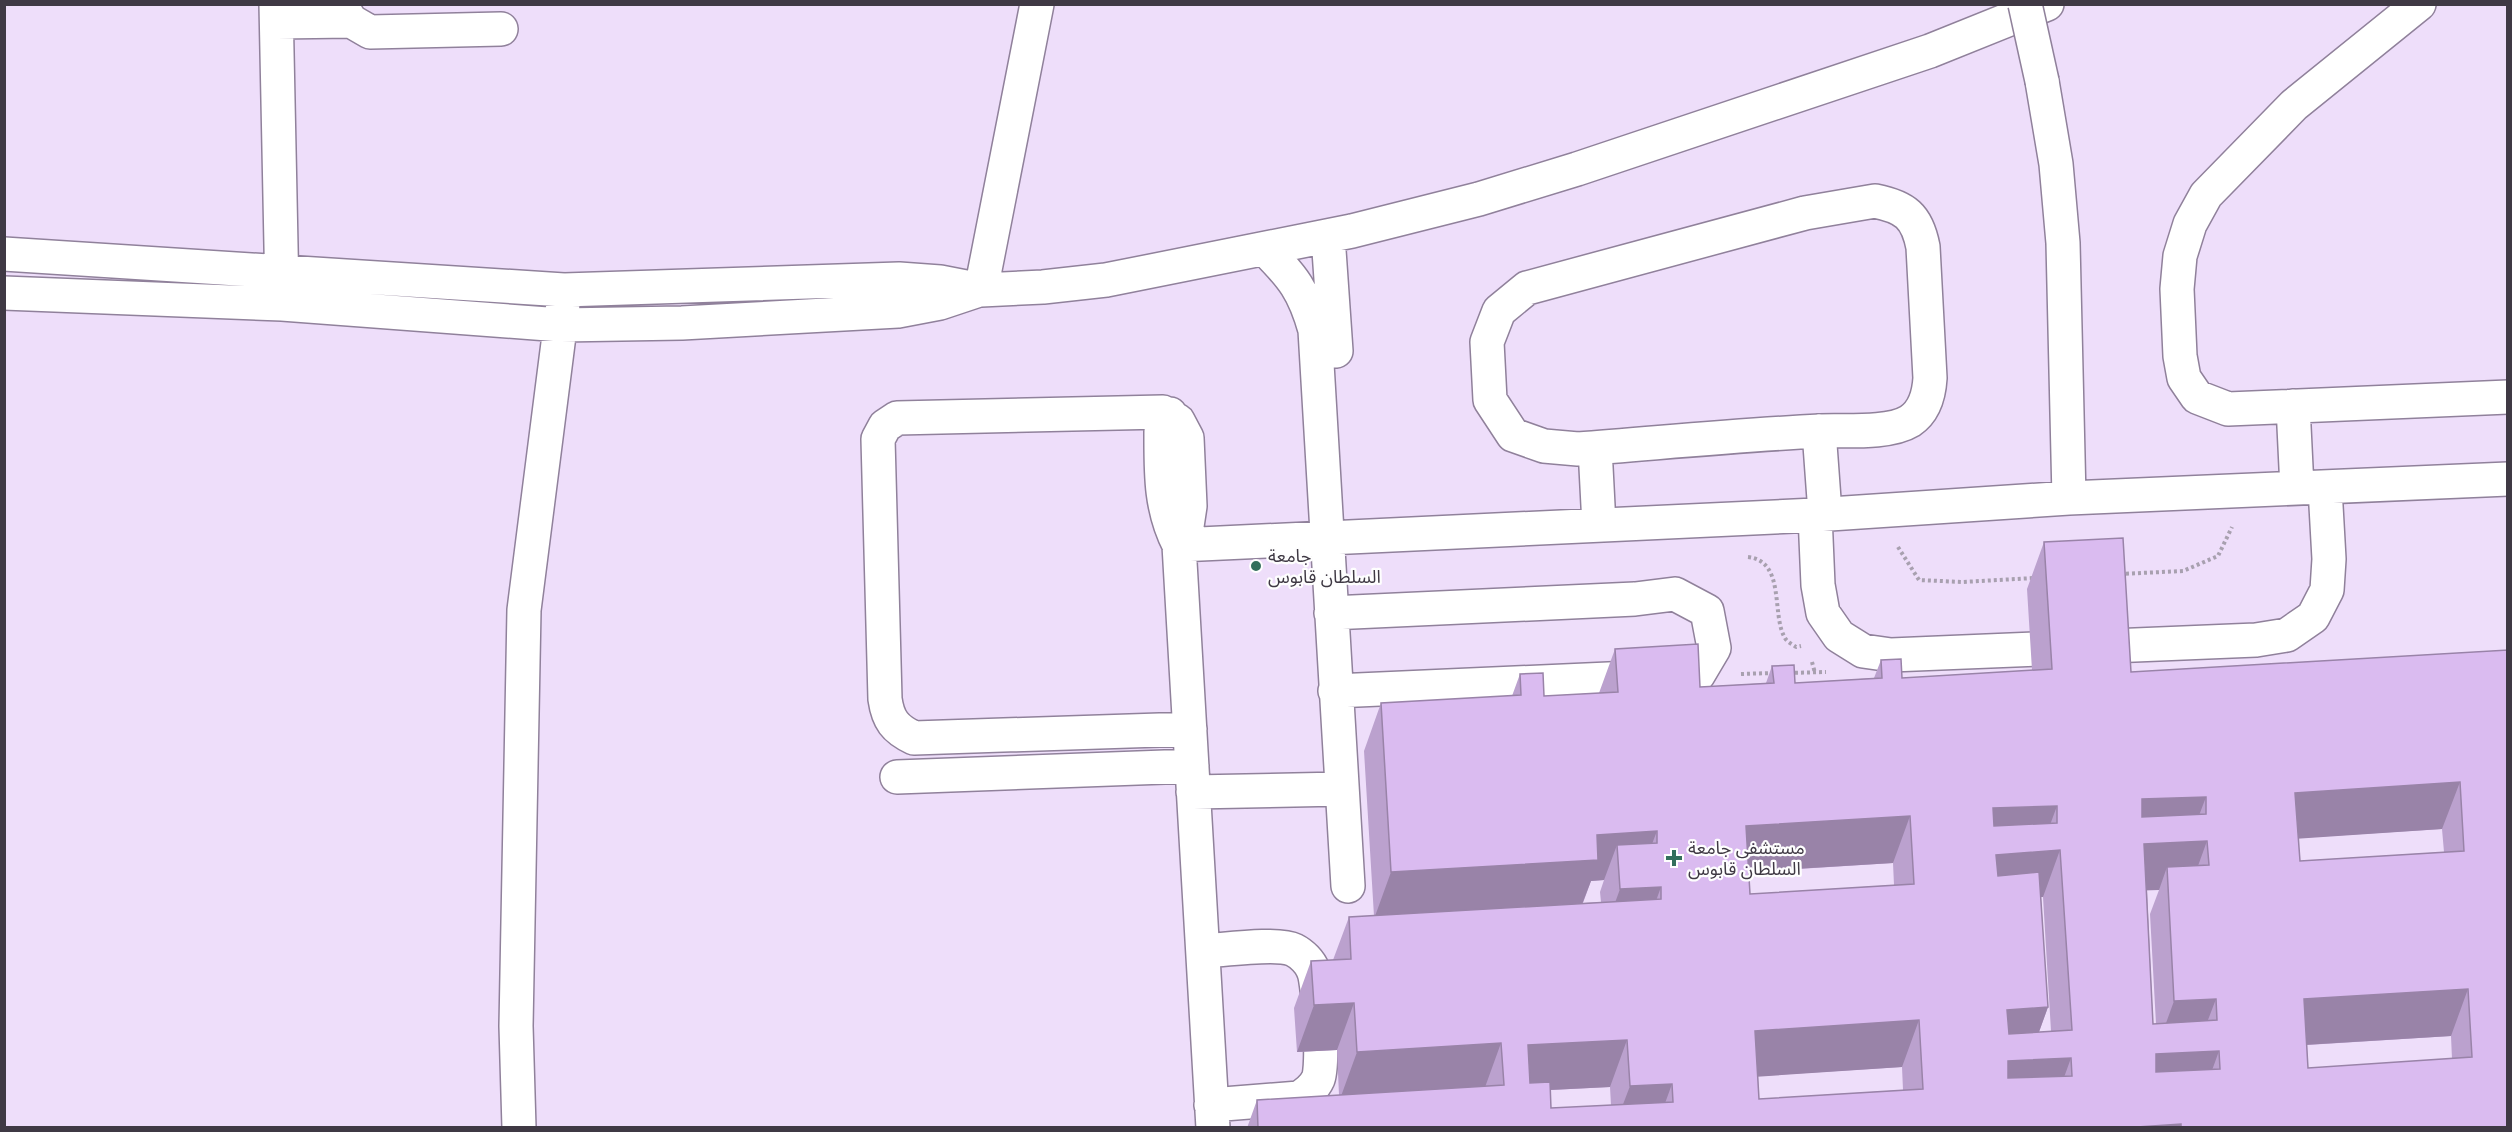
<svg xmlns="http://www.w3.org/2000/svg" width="2512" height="1132" viewBox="0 0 2512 1132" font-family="'PT Serif','Noto Sans Arabic',serif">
  <rect width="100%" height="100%" fill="#f6edfe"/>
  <path fill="#eedefa" d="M5 5H2507V1127H5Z"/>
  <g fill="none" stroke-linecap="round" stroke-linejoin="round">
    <g stroke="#90819b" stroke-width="36">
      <path id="minor" d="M276 4 282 294
        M340 4 351 21 370 32 501 29
        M2419 4 2294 105 2206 195 2190 224 2180 256 2177 289 2180 356 2184 378 2197 397 2228 409 2508 397
        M277 22 351 21
        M2042 81 2056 164 2063 243 2069 498
        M1875 201C1905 207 1917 216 1923 247L1930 378C1929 395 1925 411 1910 421 1889 434 1844 430 1820 431 1739 435 1658 443 1578 449L1544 446 1513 435 1490 400 1487 342 1499 311 1527 288 1805 213Z
        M1328 236 1336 351
        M1265 249C1293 277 1304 291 1315 330L1348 886
        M4 254 564 290 899 279 940 282 981 290 1043 287 1106 280 1352 231 1479 199 1577 169 1930 51 2047 4
        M981 290 1037 4
        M4 293 282 304 561 325 682 323 898 311 940 303 976 291
        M2293 406 2297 488
        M1170 414 1164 422 1161 432C1161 473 1160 508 1179 545L1213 1128
        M1819 431 1825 513
        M1595 448 1599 525
        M1815 515 1818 585 1823 613 1839 636 1863 651 1891 655 2256 640 2287 635 2313 617 2327 590 2329 559 2325 488
        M1179 545 1815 515 2069 498 2508 479
        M1179 545 1187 526 1190 506 1187 438 1178 421 1163 412 897 418 885 426 878 439 885 699C888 720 895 729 914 738L1190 729
        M1331 613 1635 599 1675 594 1707 611 1714 648 1698 675 1335 691
        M897 777 1192 766
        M1193 792 1342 789
        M1203 951C1223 950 1278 942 1294 950 1302 954 1310 962 1313 970 1319 982 1324 1068 1318 1079 1314 1088 1307 1093 1299 1098L1211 1105
        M519 1128 516 1026 524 610 563 304"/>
    </g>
    <path stroke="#a8a0af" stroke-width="4" stroke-dasharray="3 3" stroke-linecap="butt" d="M1898 547 1919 580 1962 582 2034 578
      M1748 557C1786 561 1771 615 1785 638 1787 642 1792 644 1796 647L1801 646
      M2120 574 2183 571 2218 556 2232 527
      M1812 662 1815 673
      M1789 673 1826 672
      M1741 674 1772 673"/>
    <use href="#minor" stroke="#fff" stroke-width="33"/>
    <g stroke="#90819b" stroke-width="36" stroke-linecap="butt">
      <path id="minor-bridge" d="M2025 4 2042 81"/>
    </g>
    <use href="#minor-bridge" stroke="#fff" stroke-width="33"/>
  </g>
  <path fill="#bba1ce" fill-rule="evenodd" d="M2044 542 2131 672 2508 650V1128H1247L1257 1100 1339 1095 1337 1050 1297 1052 1294 1008 1311 961 1333 960 1349 917 1374 916 1364 751 1381 703 1512 696 1520 674 1544 696 1599 693 1615 649 1700 687 1766 683 1772 666 1795 683 1874 678 1881 660 1902 678 2032 670 2027 589ZM2442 829 2444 852 2300 861 2298 838ZM1893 863 1894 885 1750 894 1749 872ZM1604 880 1600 892 1601 902 1583 903 1591 881ZM2147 890H2159L2150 914 2156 1024H2153ZM2041 897H2043L2051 1031 2039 1032 2048 1007ZM2451 1036 2452 1059 2308 1068 2307 1045ZM1902 1067 1903 1090 1759 1099 1758 1076ZM1610 1087 1611 1105 1551 1108V1090Z"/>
  <path fill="#9983a8" d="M2460 782 2442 829 2278 840 2295 793Z
    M2206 797 2189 842 2207 841 2190 888 2167 867 2159 890 2127 891 2142 799Z
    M2057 806 2040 852 2060 850 2043 897 1979 902 1976 855 1993 808Z
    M1910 816 1893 863 1729 873 1746 826Z
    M1657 831 1639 878 1617 845 1604 880 1591 881 1581 907 1374 919 1391 872 1597 835Z
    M1661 887 1644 934 1603 936 1620 889Z
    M2468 989 2451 1036 2287 1046 2304 999Z
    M2216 999 2198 1046 2157 1048 2174 1001Z
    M1354 1003 1337 1050 1297 1052 1314 1005Z
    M2048 1007 2031 1054 1990 1057 2007 1010Z
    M1919 1020 1902 1067 1738 1078 1755 1031Z
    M1627 1040 1610 1087 1511 1092 1528 1045Z
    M1501 1043 1484 1090 1340 1099 1357 1052Z
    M2219 1051 2202 1098 2139 1101 2156 1054Z
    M2071 1058 2054 1105 1990 1108 2008 1061Z
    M1672 1084 1656 1128H1614L1630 1086Z
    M2181 1124 2180 1128H2122Z"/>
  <path fill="#dabbf0" stroke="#9983a8" stroke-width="1.5" fill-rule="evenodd" d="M2123 538 2131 672 2508 650V1128H2181V1124L2122 1128H1258L1257 1100 1504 1085 1501 1043 1357 1052 1354 1003 1314 1005 1311 961 1351 959 1349 917 1661 899V887L1620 889 1617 845 1657 843V831L1597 835 1598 860 1391 872 1381 703 1521 695 1520 674 1543 673 1544 696 1618 692 1615 649 1698 644 1700 687 1774 683 1772 666 1794 665 1795 683 1882 678 1881 660 1901 659 1902 678 2052 669 2044 542ZM2460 782 2464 851 2300 861 2295 793ZM2206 797V814L2142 817V799ZM2057 806V823L1994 826 1993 808ZM1910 816 1914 884 1750 894 1746 826ZM2207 841 2209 865 2167 867 2174 1001 2216 999 2217 1020 2153 1024 2144 844ZM2060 850 2072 1030 2009 1034 2007 1010 2048 1007 2039 872 1998 876 1996 855ZM2468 989 2472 1057 2308 1068 2304 999ZM1919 1020 1923 1089 1759 1099 1755 1031ZM1627 1040 1630 1086 1672 1084 1673 1102 1551 1108 1550 1082 1530 1083 1528 1045ZM2219 1051 2220 1069 2156 1072V1054ZM2071 1058 2072 1076 2008 1078V1061Z"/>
  <g fill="#326f5c" stroke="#fefefe" stroke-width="2">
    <circle cx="1256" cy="566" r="6"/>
    <path d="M1671 849h6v6h6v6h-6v6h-6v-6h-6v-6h6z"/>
  </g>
  <g text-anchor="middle" stroke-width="4.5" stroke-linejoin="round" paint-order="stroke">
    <g font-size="18" fill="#3f3944" stroke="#fefefe" text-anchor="start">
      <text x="1268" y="562">جامعة<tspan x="1268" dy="21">السلطان قابوس</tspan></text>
      <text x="1688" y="854">مستشفى جامعة<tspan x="1688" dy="21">السلطان قابوس</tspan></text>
    </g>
  </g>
  <rect width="2512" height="1132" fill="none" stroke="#3f3944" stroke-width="12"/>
</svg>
